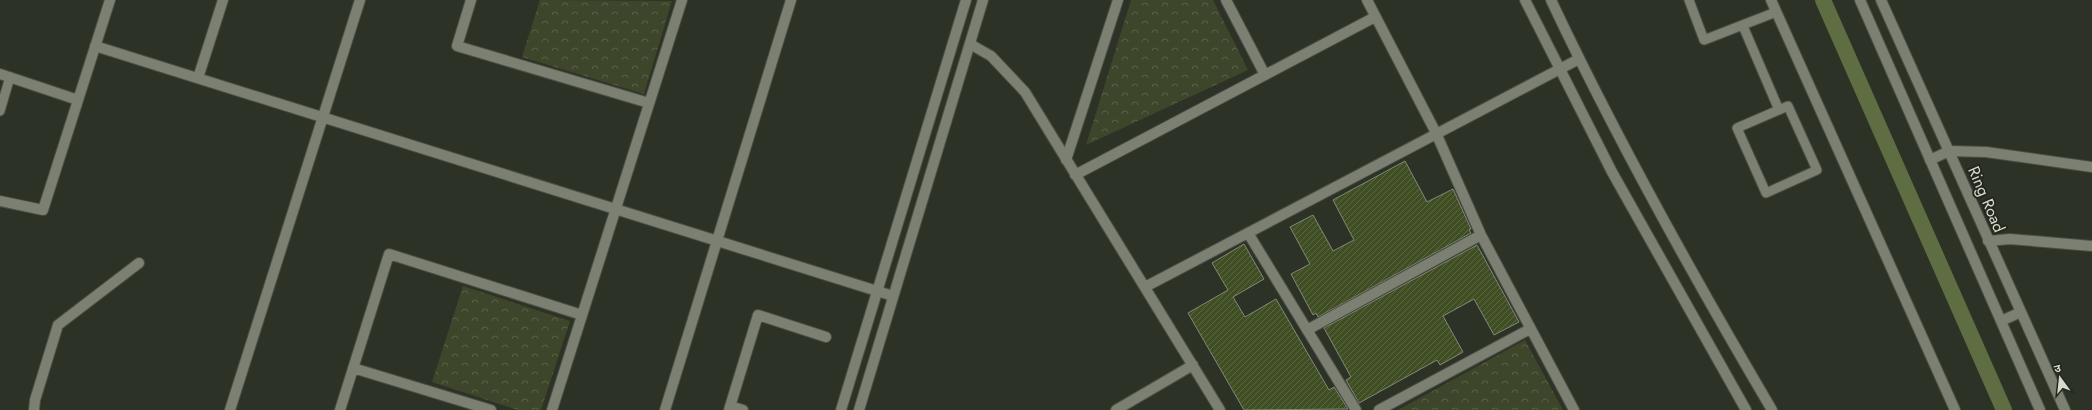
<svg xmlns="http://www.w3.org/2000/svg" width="2092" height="410" viewBox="0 0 2092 410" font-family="Jost,'Noto Sans Devanagari',sans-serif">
  <defs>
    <pattern id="park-crowns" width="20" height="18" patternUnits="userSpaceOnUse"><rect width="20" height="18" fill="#3d462a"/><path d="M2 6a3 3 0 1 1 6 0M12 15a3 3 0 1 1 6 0" fill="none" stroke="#586048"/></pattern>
    <pattern id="building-hatch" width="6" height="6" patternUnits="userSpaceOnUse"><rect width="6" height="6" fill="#404e23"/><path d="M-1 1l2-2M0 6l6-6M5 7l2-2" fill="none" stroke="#5b6742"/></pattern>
  </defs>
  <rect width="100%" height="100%" fill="#2d3226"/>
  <path fill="url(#park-crowns)" d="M540 0 672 1 644 94 522 57Z
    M1131 0H1213L1248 70 1086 145Z
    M463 286 570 321 541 410H518L432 382Z
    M1525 340 1563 410H1398Z"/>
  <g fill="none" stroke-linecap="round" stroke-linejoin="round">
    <path stroke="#5f6d42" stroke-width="16" d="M1823 0 2004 410"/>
  </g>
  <path fill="url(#building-hatch)" stroke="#83887a" d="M1405 161 1427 202 1453 189 1471 229 1469 230 1471 233 1318 317 1316 313 1313 315 1291 274 1310 264 1290 227 1313 215 1333 251 1354 240 1333 200Z
    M1244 244 1264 279 1233 297 1245 317 1276 299 1329 390 1334 387 1348 409 1244 410 1188 313 1228 290 1212 263Z
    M1477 245 1519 322 1494 335 1474 299 1443 316 1463 352 1440 365 1437 360 1359 403 1346 380 1351 377 1324 328Z"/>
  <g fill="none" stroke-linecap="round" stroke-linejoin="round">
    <g stroke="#4c4f46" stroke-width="11">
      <path id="service" d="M1689 0 1704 40 1776 12
        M1743 26 1779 110
        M1788 106 1817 170 1766 193 1737 128Z
        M0 111 10 77"/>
    </g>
    <g stroke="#4c4f46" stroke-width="12">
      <path id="minor" d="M471 0 457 46 649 103
        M1226 0 1265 75
        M1367 0 1436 133 1481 235 1574 410
        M970 44 991 56 1025 92 1220 410
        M95 46 893 296
        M0 74 78 100
        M198 78 223 0
        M1066 160 1118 0
        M1930 160 1949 151 1986 152 2092 167
        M1075 175 1375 17
        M0 201 43 210 110 0
        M1248 233 1356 410
        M1988 241 2010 239 2092 246
        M1145 287 1579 59
        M1307 330 1481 235
        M353 368 491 410
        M730 406 743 410
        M34 410 35 400 58 325 139 263
        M230 410 360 0
        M340 410 389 254 582 315
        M552 410 682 0
        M665 410 791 0
        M729 410 758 315 826 337
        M1116 410 1193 365
        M1379 410 1530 329"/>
    </g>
    <g stroke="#4c4f46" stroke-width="12">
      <path id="tertiary" d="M1525 0 1612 172 1746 410
        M1551 0C1617 140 1693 276 1772 410
        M1771 0 1955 410
        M841 410 966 0
        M859 410 983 0"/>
    </g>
    <g stroke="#4c4f46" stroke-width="12">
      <path id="secondary" d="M1860 0 2040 410
        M1881 0 2065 410
        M2001 321 2021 312"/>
    </g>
    <use href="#service" stroke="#7b8072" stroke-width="9"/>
    <use href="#minor" stroke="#7b8072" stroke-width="10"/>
    <use href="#tertiary" stroke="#7b8072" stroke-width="10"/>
    <use href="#secondary" stroke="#7b8072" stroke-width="10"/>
  </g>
  <g text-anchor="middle" stroke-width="4" stroke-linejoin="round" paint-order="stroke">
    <g font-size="16" fill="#d6d9d2" stroke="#24281c">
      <text transform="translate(1987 199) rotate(67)" y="6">Ring Road</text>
    </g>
  </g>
  <g transform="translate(2060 378) rotate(345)" stroke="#24281c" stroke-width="3" paint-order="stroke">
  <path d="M0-3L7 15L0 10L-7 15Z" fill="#d6d9d2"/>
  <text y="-6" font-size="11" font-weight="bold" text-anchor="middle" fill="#d6d9d2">उ</text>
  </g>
</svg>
